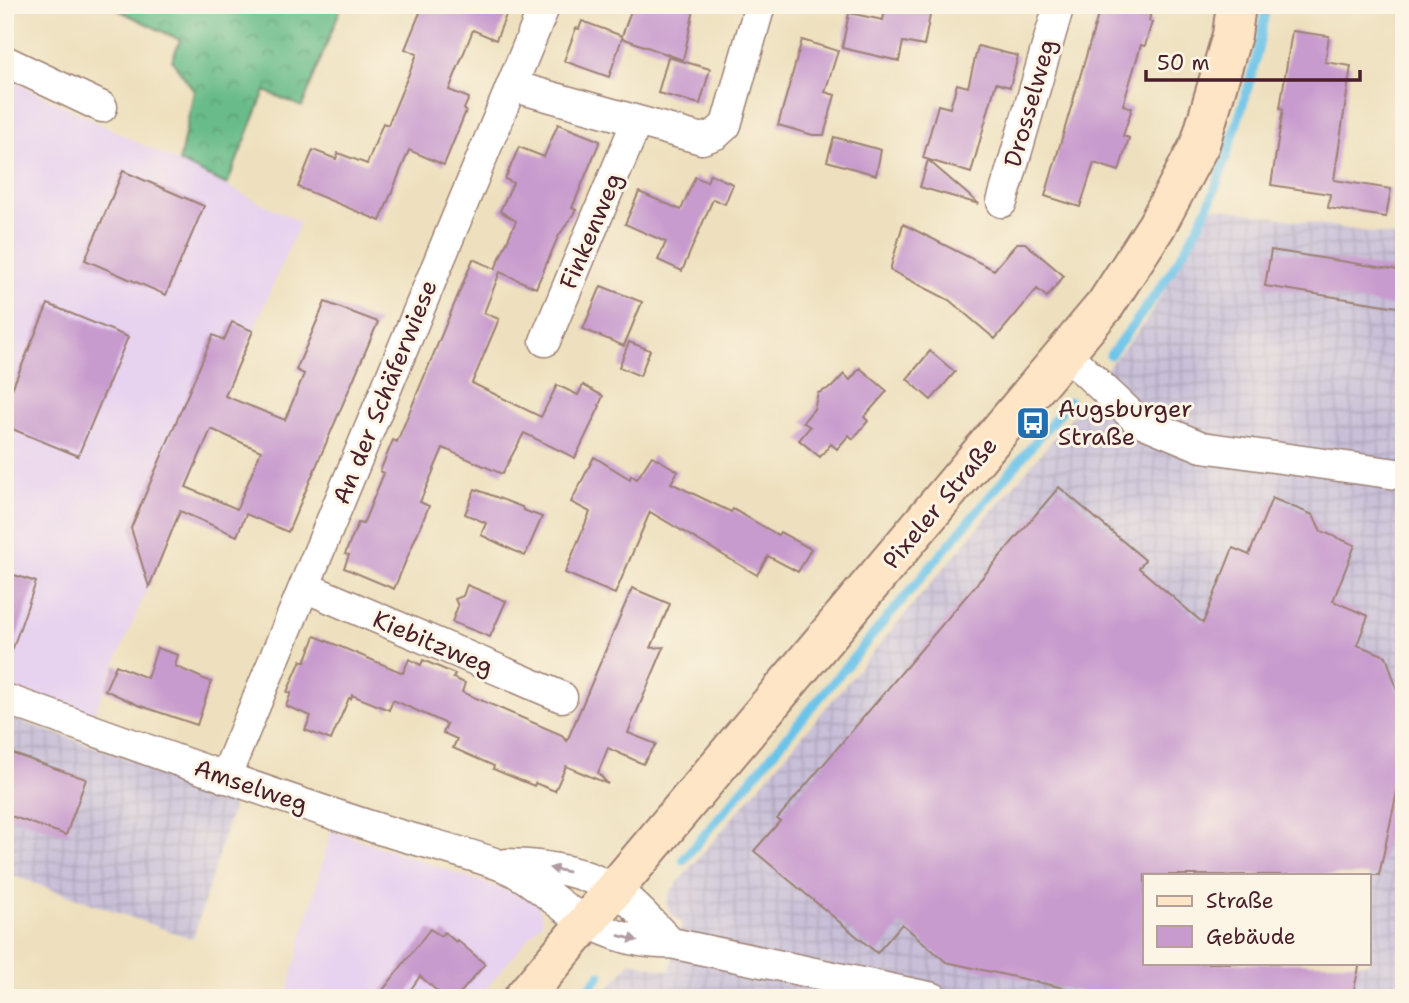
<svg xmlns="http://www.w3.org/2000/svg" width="1409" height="1003" viewBox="0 0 1409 1003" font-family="'Shantell Sans',sans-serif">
  <defs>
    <pattern id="industrial-grid" width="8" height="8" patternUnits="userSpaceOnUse" patternTransform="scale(1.75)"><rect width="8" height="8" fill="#c8bfd8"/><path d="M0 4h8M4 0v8" fill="none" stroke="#ada4ba"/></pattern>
    <pattern id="forest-crowns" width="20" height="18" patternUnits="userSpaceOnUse" patternTransform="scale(1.75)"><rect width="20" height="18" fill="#69bc89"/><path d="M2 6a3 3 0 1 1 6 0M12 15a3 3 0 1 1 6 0" fill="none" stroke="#589870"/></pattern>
  </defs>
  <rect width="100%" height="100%" fill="#fcf5e5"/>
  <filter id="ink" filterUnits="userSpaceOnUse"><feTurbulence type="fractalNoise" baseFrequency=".0143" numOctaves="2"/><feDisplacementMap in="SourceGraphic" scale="14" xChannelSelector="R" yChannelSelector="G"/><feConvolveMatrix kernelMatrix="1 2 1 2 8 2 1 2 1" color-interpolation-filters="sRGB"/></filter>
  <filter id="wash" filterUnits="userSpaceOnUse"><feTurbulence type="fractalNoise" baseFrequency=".00686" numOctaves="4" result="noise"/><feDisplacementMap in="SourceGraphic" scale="28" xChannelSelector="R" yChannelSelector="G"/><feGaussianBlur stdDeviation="1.57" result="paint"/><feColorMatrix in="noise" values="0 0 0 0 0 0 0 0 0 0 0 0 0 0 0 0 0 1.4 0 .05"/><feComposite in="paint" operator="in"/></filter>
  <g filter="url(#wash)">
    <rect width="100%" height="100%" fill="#eee0be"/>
    <path fill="#e7d2ef" d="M5 77 300 222 164 540 167 542 93 716 5 685Z
      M331 830 537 901 543 921 478 998H286Z"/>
    <path fill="url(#industrial-grid)" fill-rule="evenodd" d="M1213 207 1404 238V998H600L631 962 670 971 682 923 671 914 667 904 670 892 1091 394 1111 363 1145 323ZM1145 875H1369V963H1145Z
      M5 716 236 795 193 939 5 873Z"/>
    <path fill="url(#forest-crowns)" stroke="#5a6e5a" stroke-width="2" d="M108 5H342L302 107 265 91 227 185 179 162 194 91 172 60 180 40Z"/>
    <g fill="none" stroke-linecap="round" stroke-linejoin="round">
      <path stroke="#6bc3e9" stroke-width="9" d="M1110 355C1146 309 1183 259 1208 206 1220 179 1229 149 1238 120 1250 82 1260 50 1265 10
        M683 860 1070 401
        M581 998 600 975"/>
    </g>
    <g id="blocks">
      <path fill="#c89bce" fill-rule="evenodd" d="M423 5H510L496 40 473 30 449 90 469 98 464 109 466 111 444 165 409 150 380 221 298 187 313 150 336 159 338 153 367 164 383 123 388 125 417 54 405 49Z
        M633 5H695L683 60 622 38 609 77 564 61 576 28 579 29 582 21 622 36Z
        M886 5H932L924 46 903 42 899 61 842 48 849 13 883 20Z
        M1101 5H1152L1149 21 1152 22 1145 46 1141 45 1123 105 1132 108 1123 136 1129 138 1119 171 1094 163 1080 207 1045 196Z
        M1292 31 1329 36 1325 62 1351 66 1334 180 1391 189 1386 217 1328 208 1330 194 1271 185 1283 109 1280 108Z
        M802 40 838 51 825 92 835 95 824 135H813L778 125Z
        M978 46 1018 56 1010 87 996 83 971 173 923 158 938 105 950 108 957 84 968 87Z
        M668 57 710 69 700 104 658 93Z
        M558 124 600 141 572 208 576 210 558 237 536 288 500 272 484 313 499 319 472 383 541 417 557 385 578 395 583 385 603 396 599 405 600 406 575 458 524 433 502 474 443 448 420 502 429 506 394 589 344 568 349 555 345 554 358 523 363 524 384 473 380 471 393 440 397 442 473 259 495 269 516 221 500 211 513 183 505 179 519 147 544 157Z
        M834 137 881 150 876 175 827 161Z
        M928 160 979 204 920 187Z
        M123 171 204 206 166 295 85 260Z
        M710 174 733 184 725 204 713 199 682 271 658 260 666 242 625 224 639 192 681 210 695 177 707 182Z
        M903 224 994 270 1017 243H1025L1064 276 1047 297 1037 289 995 339 949 300 890 270Z
        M1271 250 1404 271V308L1265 286Z
        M601 286 642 302 624 346 583 329Z
        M325 302 378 322 288 532 246 514 237 536 180 511 149 587 131 528 213 335 224 340 232 322 253 331 225 396 285 420 304 374 296 370ZM211 429 261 451 237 509 186 487Z
        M48 304 128 337 78 456 5 426V405Z
        M629 342 650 350 640 376 619 367Z
        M930 351 955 372 931 400 907 379Z
        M860 368 887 391 864 417 868 421 853 439 849 435 837 449 831 444 820 457 799 440 810 427 803 422 814 409 818 393 832 387 844 374 850 380Z
        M652 456 678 471 671 483 731 512 733 509 778 535 780 532 811 549 798 572 768 556 757 575 650 512 615 594 565 573 590 512 571 502 594 457 630 479 631 475 637 479Z
        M1059 487 1145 560 1139 568 1203 623 1233 548 1249 555 1272 498 1313 515 1321 531 1355 545 1333 601 1368 616 1357 645 1386 656 1404 711V760L1379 875H1145V963H1360L1352 998H1110L946 962 902 924 877 953 754 851 780 821 777 819Z
        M475 489 522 507 523 510 542 517 525 556 481 535 486 523 465 514Z
        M5 572 36 582 9 659H5Z
        M467 585 506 601 490 637 452 622 458 606 455 599 463 596Z
        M632 588 670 604 651 648 664 647 628 733 656 744 643 764 608 748 598 773 608 784 566 766 555 791 535 783 534 786 493 769 494 766 453 748 457 739 443 733 447 724 393 700 389 710 352 695 351 699 349 698 331 740 305 730 311 716 286 706 291 693 287 692 301 660 305 662 315 636 403 673 409 659 421 665 423 660 455 674 453 678 465 683 462 692 562 735 567 741Z
        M157 648 178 655 175 666 211 682 197 725 138 705 105 690 116 665 147 678Z
        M5 751 86 779 66 835 5 814Z
        M430 929 441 936 444 932 456 942 457 940 485 964 456 998H445L420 976 405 998H377Z"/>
    </g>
  </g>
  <g filter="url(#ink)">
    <use href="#blocks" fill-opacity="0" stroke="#9c8074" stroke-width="2"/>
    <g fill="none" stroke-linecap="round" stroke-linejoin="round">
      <g stroke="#9c8074" stroke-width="33">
        <path id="street" d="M5 61 102 107
          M512 86 702 139 716 134 726 125 760 5
          M1002 202 1059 5
          M545 341 637 121
          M1066 354 1137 420 1202 447 1404 475
          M305 587 562 697
          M5 699C127 742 248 787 370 826 412 840 456 849 497 864 525 873 545 894 568 910 599 931 633 945 671 943L933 998
          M225 778 545 5
          M507 864C549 865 597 872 629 901 644 914 657 929 671 943"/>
      </g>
      <g stroke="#9c8074" stroke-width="42">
        <path id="secondary" d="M523 998 1106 304 1157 225 1200 144 1232 35 1236 5"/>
      </g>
      <use href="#street" stroke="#fff" stroke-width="30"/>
      <use href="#secondary" stroke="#fee5c5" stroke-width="38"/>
    </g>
    <defs><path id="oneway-solid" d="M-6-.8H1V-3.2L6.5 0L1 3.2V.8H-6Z" transform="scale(1.75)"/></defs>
    <g fill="#ae9aa0">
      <use href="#oneway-solid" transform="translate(559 870) rotate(-168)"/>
      <use href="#oneway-solid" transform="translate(628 938) rotate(15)"/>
    </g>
  </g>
  <defs>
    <g id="bus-square" transform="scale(1.75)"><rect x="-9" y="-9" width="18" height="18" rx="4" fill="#1f6fb2" stroke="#fcf5e5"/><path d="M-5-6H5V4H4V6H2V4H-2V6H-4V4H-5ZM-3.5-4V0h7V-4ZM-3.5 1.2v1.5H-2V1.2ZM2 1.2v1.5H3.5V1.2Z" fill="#fff"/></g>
  </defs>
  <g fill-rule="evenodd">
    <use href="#bus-square" x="1033" y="423"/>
  </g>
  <g text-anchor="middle" stroke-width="6" stroke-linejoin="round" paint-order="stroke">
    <g font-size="24" fill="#4a1f2b" stroke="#fcf5e5">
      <text transform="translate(1030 103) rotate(-74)" y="8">Drosselweg</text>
      <text transform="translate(591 231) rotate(-67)" y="8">Finkenweg</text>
      <text transform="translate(385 392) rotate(-68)" y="8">An der Schäferwiese</text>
      <text transform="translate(940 503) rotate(-50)" y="8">Pixeler Straße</text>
      <text transform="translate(433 643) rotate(23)" y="8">Kiebitzweg</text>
      <text transform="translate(251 786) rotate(19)" y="8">Amselweg</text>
    </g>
    <g font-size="24" fill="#4a1f2b" stroke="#fcf5e5" text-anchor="start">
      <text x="1058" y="417">Augsburger<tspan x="1058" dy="28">Straße</tspan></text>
    </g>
  </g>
  <rect width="1409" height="1003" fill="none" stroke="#fcf5e5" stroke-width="28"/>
  <rect x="1143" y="874" width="228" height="91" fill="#fcf5e5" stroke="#b59f9b" stroke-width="2"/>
  <rect x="1157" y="896" width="35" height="10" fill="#fee5c5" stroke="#b59f9b" stroke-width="2"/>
  <text x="1206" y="908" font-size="21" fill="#4a1f2b">Straße</text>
  <rect x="1157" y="926" width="35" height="21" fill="#c89bce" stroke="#b59f9b" stroke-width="2"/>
  <text x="1206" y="944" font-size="21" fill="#4a1f2b">Gebäude</text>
  <path d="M1146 70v10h214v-10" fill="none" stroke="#4a1f2b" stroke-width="3.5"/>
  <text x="1157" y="70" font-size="21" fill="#4a1f2b" stroke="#fcf5e5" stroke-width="5" paint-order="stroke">50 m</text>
</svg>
